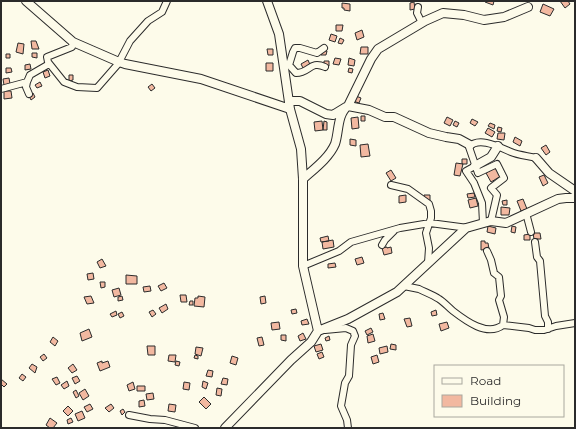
<svg xmlns="http://www.w3.org/2000/svg" width="576" height="429" viewBox="0 0 576 429" font-family="Montserrat,sans-serif">
  <rect width="100%" height="100%" fill="#fdfbea"/>
  <path fill="#f2b8a0" stroke="#2b2b2b" d="M485 1H494L493 5 485 2Z
    M560 1H568L570 4 565 8Z
    M414 2 415 9 410 10V3Z
    M342 3 350 4V11L344 10V8H342Z
    M543 4 554 9 550 16 540 12Z
    M336 25H343L342 31H336Z
    M362 30 364 37 357 40 355 33Z
    M331 34 337 36 335 42 329 40Z
    M340 38 344 40 342 44 338 43Z
    M31 41H36L39 49H32Z
    M18 43 24 44 23 54 16 52Z
    M361 47H368V54H360Z
    M267 49H273V55H268Z
    M322 50 327 51 326 55H321Z
    M32 53H37V58L32 57Z
    M6 54H10V58H6Z
    M335 58 341 59 339 65 333 64Z
    M349 58 355 60 354 66 348 65Z
    M308 60 311 67 304 70 301 64Z
    M324 61H329V66H324Z
    M266 63H273V71H266Z
    M30 64 31 69 25 70V65Z
    M6 68H11L12 72 6 73Z
    M349 68 353 69 352 73 348 72Z
    M48 70 50 76 45 78 43 72Z
    M69 75H73V80L69 81Z
    M9 78 10 84 4 85 3 79Z
    M40 82 42 86 37 88 35 85Z
    M152 84 155 88 151 91 148 87Z
    M4 91H11L12 98 4 99Z
    M33 93 35 97 31 100 29 96Z
    M356 96 361 98 359 103 353 101Z
    M361 116H365V121H361Z
    M358 117 359 128 352 129 351 118Z
    M447 117 453 120 450 126 444 123Z
    M472 119 478 122 475 126 470 123Z
    M322 121 323 130 315 131 314 122Z
    M324 121 327 122V130H323Z
    M455 121 459 123 457 127 453 125Z
    M490 123 495 125 494 129 488 126Z
    M498 127 502 128 501 132 497 131Z
    M488 128 495 132 492 137 485 133Z
    M498 133H505L504 140 497 139Z
    M515 137 522 141 520 146 513 142Z
    M350 139 356 140V146L350 145Z
    M368 144 370 156 361 157 360 145Z
    M546 145 550 152 546 155 541 148Z
    M462 159H467V164H462Z
    M456 163 463 164 460 176 454 175Z
    M496 167 501 176 491 182 486 173Z
    M391 170 396 178 391 181 386 173Z
    M544 175 548 183 543 186 539 177Z
    M474 193 475 197 468 198 467 194Z
    M406 195V202L399 203V196Z
    M424 195H430V201L425 202Z
    M476 198 478 206 470 208 468 200Z
    M523 199 527 209 521 211 517 201Z
    M507 200V205H503L502 201Z
    M501 207 510 208 509 215H501Z
    M488 226 496 228 495 234 487 232Z
    M512 226 516 227 515 233 511 232Z
    M533 233H540L541 239H534Z
    M530 234V240H524V235Z
    M328 236 329 241 321 242 320 238Z
    M333 240 334 247 323 249 322 242Z
    M481 241H485V243H488L489 249 481 250Z
    M387 247V248L391 247 392 253 384 255 382 248Z
    M362 257 364 263 357 265 355 259Z
    M102 259 106 266 100 268 97 262Z
    M335 263 336 267 328 268V264Z
    M93 273 94 279 88 280 87 274Z
    M126 275 137 276V284H126Z
    M100 282H105V287L101 288Z
    M164 283 167 288 161 291 158 286Z
    M150 286 151 291 144 292 143 287Z
    M119 288 121 295 114 297 112 290Z
    M180 295H186L187 302H181Z
    M91 296 94 303 87 304 84 297Z
    M122 296 123 300 118 301V297Z
    M198 296 205 297 204 307 194 306 195 298H198Z
    M265 296 266 303 261 304 260 297Z
    M190 301H193V305H189Z
    M166 304 168 309 162 313 159 308Z
    M296 309 297 313 292 314 291 310Z
    M153 310 156 314 152 317 149 312Z
    M436 310 437 315 432 316 431 312Z
    M116 311 117 315 112 317 110 314Z
    M122 312 124 316 120 318 118 314Z
    M383 313 385 319 380 320 379 314Z
    M410 318 412 326 407 327 404 319Z
    M307 319 309 324 302 325 301 321Z
    M279 322 280 329 272 330 271 323Z
    M447 322 449 328 441 331 439 324Z
    M371 328 373 332 367 335 365 331Z
    M89 329 92 337 82 341 80 333Z
    M303 333 306 339 300 341 298 336Z
    M373 334 375 341 368 343 367 336Z
    M281 335H286V341L281 340Z
    M329 336 330 340 326 341 325 338Z
    M53 337 58 341 55 346 50 342Z
    M262 337 264 345 259 346 257 338Z
    M321 344 323 350 316 352 314 346Z
    M391 344 396 345V350L390 349Z
    M147 346H155V355H148Z
    M387 346 388 352 380 354 379 348Z
    M196 347 203 348 201 356 195 354Z
    M322 352 324 357 319 359 317 354Z
    M44 354 47 358 43 361 40 357Z
    M169 355H176L175 362 168 361Z
    M195 355 198 356V359L194 358Z
    M377 355 379 362 373 364 371 357Z
    M232 356 238 358 236 365 230 363Z
    M102 361V363L108 361 110 367 100 371 97 363Z
    M176 361 180 362 179 366 175 365Z
    M32 364 37 367 35 373 29 368Z
    M73 364 77 370 72 373 68 368Z
    M208 370 213 371 212 377 206 376Z
    M22 374 26 377 23 381 19 378Z
    M77 376 80 381 75 384 72 378Z
    M57 377 60 383 56 385 52 379Z
    M223 378 228 379 227 385 221 384Z
    M1 379 7 384 4 387 1 384Z
    M67 381 69 386 64 389 61 385Z
    M203 381 208 383 206 389 202 387Z
    M133 382 135 389 129 391 127 385Z
    M184 382 190 383 189 390 183 389Z
    M137 386H145V391H137Z
    M217 388 222 389 221 396 216 395Z
    M85 389 89 396 83 400 79 393Z
    M76 390 79 396 76 398 73 392Z
    M153 393 154 399 147 400 146 394Z
    M204 397 211 404 206 409 199 402Z
    M144 400 145 406 139 407V401Z
    M90 404 93 409 87 412 84 407Z
    M111 404 114 408 109 412 105 408Z
    M169 404 176 405 175 412 168 411Z
    M68 406 73 411 68 416 63 411Z
    M123 409 125 412 122 415 120 411Z
    M82 411 85 418 78 421 75 414Z
    M50 418 57 423 53 428H50L46 425Z
    M71 418 73 422 68 424 67 420Z"/>
  <g fill="none" stroke-linecap="round" stroke-linejoin="round">
    <g stroke="#2b2b2b" stroke-width="8">
      <path id="minor" d="M418 7 417 13 422 23
        M73 42 72 47 47 57 48 62 64 82 77 87 97 88 118 64 130 41 148 21 162 12 167 1
        M287 65H289L296 73C310 73 310 60 325 67
        M289 65 293 52 295 48H300L317 53 324 48
        M27 82 26 87 29 94
        M1 89 27 82 30 75 49 64
        M475 166 466 171 474 183 482 203 483 223
        M391 185 408 189 429 204 431 211V218L426 233 429 248 428 263
        M526 213 531 232
        M491 221 497 195 491 188 504 178 497 164 478 173 469 147C479 136 499 147 511 152 518 155 528 156 536 158
        M535 242 537 257 540 261 545 316 548 322V329
        M382 245 385 240 394 231
        M303 266 339 251 351 242 400 228 430 223 468 228
        M404 286C409 287 414 288 419 289 425 292 433 295 439 299 444 302 448 307 453 311 466 321 487 337 503 325L504 317 499 300 501 296 499 277 494 273 491 260 487 251
        M503 325 529 328 535 330H544L556 326 575 323
        M325 330 346 328 353 331 355 336 351 345 349 376 345 383 341 406 347 420 348 428
        M129 415 150 419 165 420 195 428"/>
    </g>
    <g stroke="#2b2b2b" stroke-width="10">
      <path id="tertiary" d="M26 1 73 42 119 62 125 64 201 79 290 109
        M289 101H300L326 114 333 115 346 107
        M348 106 369 110 385 117H394L429 133 446 137 459 139 470 145
        M536 158 549 173 575 191
        M475 166 491 157 498 146
        M303 179C314 169 329 158 335 144 339 133 337 114 348 106L371 59 378 49 425 21 443 13 464 15 484 20 504 17 528 7
        M318 331 348 319 397 292 466 228 491 221 506 223 558 199 566 198H575
        M225 428 291 360 311 342 318 331 303 266V179L301 149 290 109 279 34 267 1"/>
    </g>
    <use href="#minor" stroke="#fdfbea" stroke-width="6"/>
    <use href="#tertiary" stroke="#fdfbea" stroke-width="8"/>
  </g>
  <rect width="576" height="429" fill="none" stroke="#2b2b2b" stroke-width="4"/>
  <rect x="434" y="365" width="130" height="52" fill="#fdfbea" stroke="#a9a89e"/>
  <rect x="442" y="378" width="20" height="6" fill="#fdfbea" stroke="#a9a89e"/>
  <text x="470" y="385" font-size="12" fill="#2b2b2b">Road</text>
  <rect x="442" y="395" width="20" height="12" fill="#f2b8a0" stroke="#a9a89e"/>
  <text x="470" y="405" font-size="12" fill="#2b2b2b">Building</text>
</svg>
